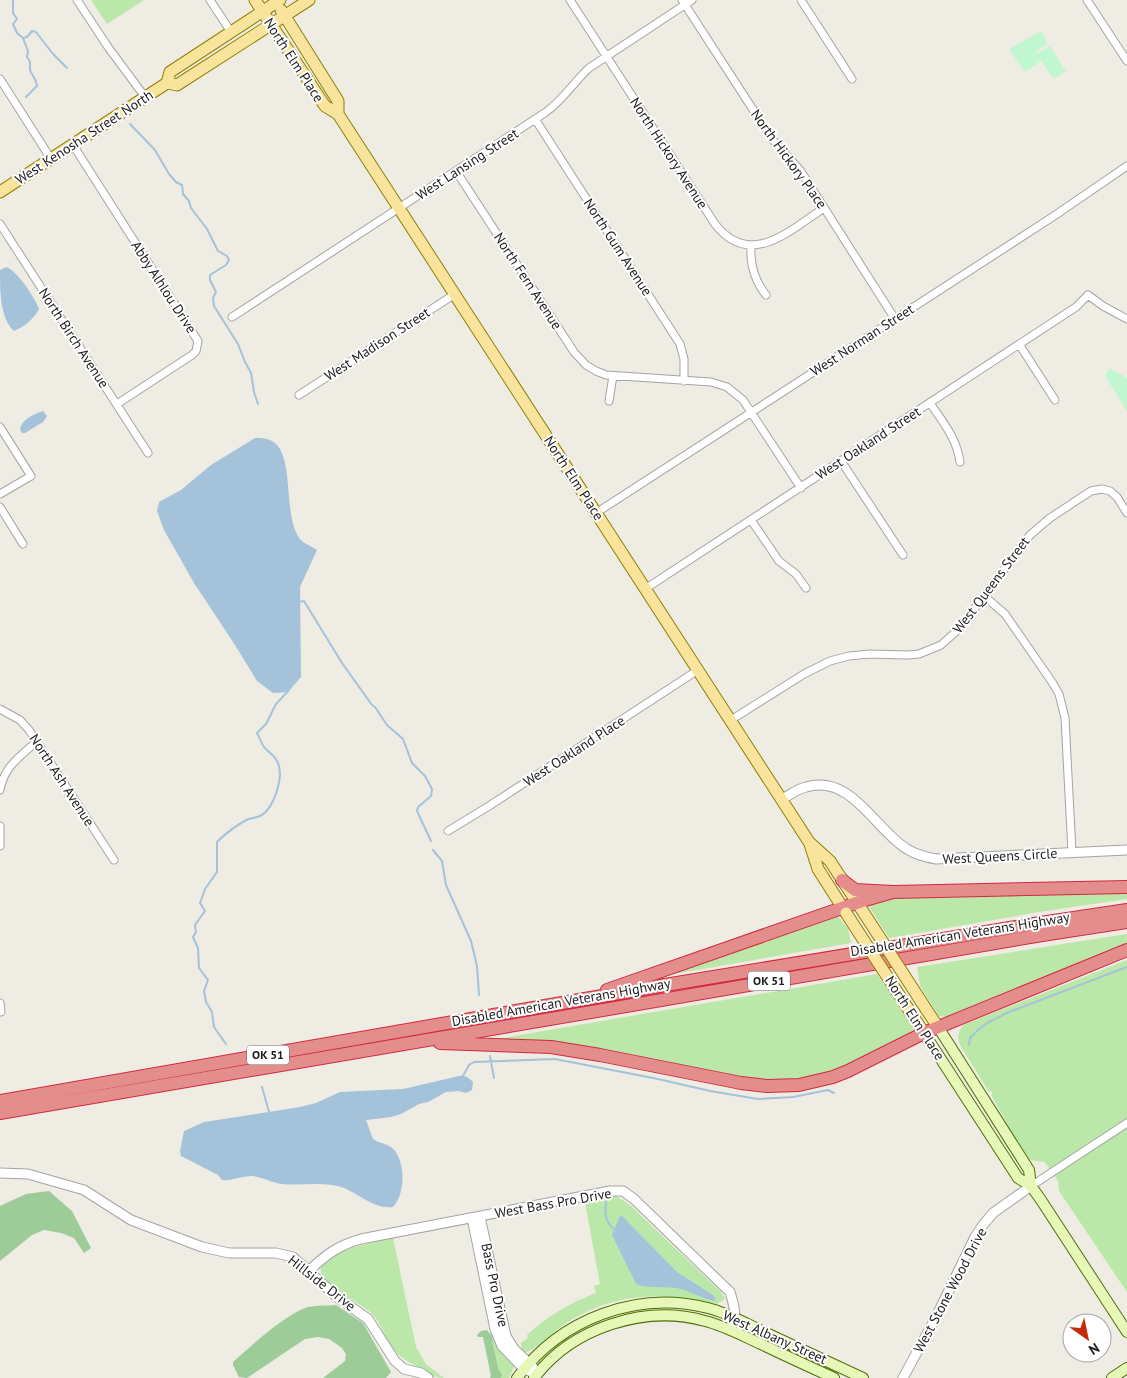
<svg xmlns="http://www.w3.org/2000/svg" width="1127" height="1378" viewBox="0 0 1127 1378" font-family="'PT Sans',sans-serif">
  <rect width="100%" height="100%" fill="#eeece3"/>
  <path fill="#bbe7a9" d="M91 0H144L107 24Z
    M1127 893V899L1039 912 889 938 866 902 890 898Z
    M837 915 848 929 851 943 663 976Z
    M1127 934V948L946 1017 939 1016 920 986 917 967Z
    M1127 960V1292L1059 1191 1058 1181 1046 1164 1044 1162 1030 1160 1020 1147 991 1095 993 1094 991 1091 989 1092 960 1045C957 1037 958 1032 963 1025Z
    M877 974 914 1030C868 1056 822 1082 767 1080 756 1079 744 1077 733 1076L501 1041 502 1038Z
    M614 1196 618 1197 631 1206 721 1292 725 1299 717 1304C662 1292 614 1292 565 1324 555 1331 534 1351 524 1353L521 1351V1343L528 1338 527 1335C547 1316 570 1303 596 1293L594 1286 600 1284 585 1202Z
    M393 1238 416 1347 426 1364 444 1378C434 1378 429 1373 420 1368 411 1363 402 1359 395 1351 385 1339 382 1323 370 1312 361 1304 317 1282 321 1268 325 1251 378 1241 393 1238Z
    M493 1337 503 1355 514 1366 509 1378H501L502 1375 498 1369 492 1340Z"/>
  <path fill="#9dcc98" d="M49 1191 72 1211 91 1248 84 1253 74 1238 61 1233 44 1230 32 1235 0 1261V1206L26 1194Z
    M336 1305 363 1323 391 1372 386 1378H323L345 1361 346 1354 342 1348 329 1339 318 1337 305 1339 247 1378 239 1377 233 1365V1362C251 1346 282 1317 305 1308 314 1305 327 1306 336 1305Z
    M487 1330 493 1337 492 1340 498 1368 502 1375 501 1378H490L491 1376 483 1337H478L477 1335 481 1331Z"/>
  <path fill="#c0f7d0" d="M1041 31 1048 44 1036 51 1037 54 1050 46 1066 71 1054 79 1041 61 1025 72 1009 49Z
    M1110 368 1127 378V411L1105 376Z"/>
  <path fill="#a4c3da" d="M6 267C16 269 36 299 39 309 34 319 24 327 14 331 0 318 0 291 0 270Z
    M43 411 47 416 43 422 25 433H22L20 429C22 419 34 414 43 411Z
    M255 438C259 438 266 438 270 440 298 451 280 523 303 542 307 545 313 547 317 550L300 587 301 677 288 692 273 693 257 681 235 645 194 583 164 530 157 511 159 502 181 490 211 465Z
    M459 1076C465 1075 469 1078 473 1082L472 1090 466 1093 458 1091 446 1092 428 1102 419 1104 401 1114 391 1117 366 1120 373 1139C378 1143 385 1143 391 1147 406 1158 406 1194 393 1207 373 1209 361 1195 344 1188 325 1181 302 1186 282 1184 272 1183 262 1177 252 1176 242 1176 232 1181 222 1180L218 1175 181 1156 180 1151 184 1131 204 1122 300 1107 316 1103 340 1092 403 1089Z
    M620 1216H622L626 1220 677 1272 713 1295 715 1298V1301C702 1299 689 1290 676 1288 666 1287 643 1288 636 1284L612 1235Z"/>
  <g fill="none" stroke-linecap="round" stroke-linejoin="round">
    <path stroke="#a4c3da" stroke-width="2" d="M13 0V13L17 19 13 24 17 33 23 38 27 37 32 31 36 32 53 54 67 68
      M23 38 28 51 27 57C31 62 30 63 30 70 31 74 36 78 37 86L26 97
      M130 124 155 150 169 174 176 182 182 185 183 194 189 201 191 208 207 229 218 251 227 256 229 260 226 265 210 275V280L216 292 213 298 214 306 238 344 245 362 251 373 254 392 258 404
      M298 602 304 601 342 663 372 705 375 707 387 725 403 739 412 763 425 776 432 789 431 796 418 807 417 811 431 841
      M433 850 442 861 446 885 471 941 477 966 479 995
      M226 1044 214 1027 212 1012 206 1002 204 991 208 980 199 968 198 948 193 937 196 932 195 925 205 911 200 903 205 889 217 872V842C226 833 237 825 248 819 252 818 256 818 260 816 274 809 285 775 277 761 274 755 268 752 264 747 261 743 260 738 257 733L266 724 276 704 289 690
      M969 1045 970 1038 979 1029 987 1023 1009 1012 1127 967
      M490 1056 494 1078
      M463 1076 469 1065 474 1062 555 1059 658 1079 710 1091 758 1099 793 1097 828 1090 834 1093
      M262 1087 269 1112
      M607 1197C605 1209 603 1221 614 1229"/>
    <g stroke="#a4a4a4" stroke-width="9">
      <path id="minor" d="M77 0 108 47 145 97
        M210 0 231 32
        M570 0 715 224C750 269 789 231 824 208
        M682 0 772 139 800 170 895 319
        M801 0 852 79
        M1087 0 1127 61
        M0 79 51 159
        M535 119 680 344 684 359V381
        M73 145 198 341 196 351 192 355 117 404
        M456 171 574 352 586 365 596 371 606 375 711 382 727 387 743 400 801 488
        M0 224 148 453
        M751 246C750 265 754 280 766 295
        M232 317 546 112C563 100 574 82 589 68L692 0
        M1019 344 1055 400
        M299 395 455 294
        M609 401 613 376
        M930 403C943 422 957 439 960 462
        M0 427 31 476 0 494
        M841 461 903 555
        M0 507 23 544
        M596 513 1054 216 1127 166
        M751 520 779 561 796 574 806 588
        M645 589 1076 307 1088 295 1103 306 1127 319
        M984 596 1005 614 1052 682 1059 694 1065 718 1072 852
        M0 709 20 720 29 730 114 860
        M731 720 804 674 830 661 849 656 870 654 908 655 919 654 941 645 960 628 1030 535 1050 518 1091 491 1102 489 1110 491 1117 497 1127 513
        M0 790C4 766 21 756 37 741
        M0 826V846
        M448 831 489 806 698 670
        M0 1003 1 1012
        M1031 1186 1127 1123"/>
    </g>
    <g stroke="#a4a4a4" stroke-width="11">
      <path id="tertiary" d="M782 799C790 795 797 789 806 787 852 774 874 829 907 849 916 855 926 857 936 859L1127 850
        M0 1173 28 1174 84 1190 131 1220 202 1247 229 1253H276L293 1257 337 1297 368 1319 395 1361 404 1369 421 1373 428 1378
        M480 1217 506 1336 514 1349 533 1367
        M472 1218 495 1329 502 1346 524 1369 537 1374
        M309 1271C325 1255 339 1245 361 1239L610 1191H623L634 1199 730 1292C735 1309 737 1313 730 1330
        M903 1378 936 1317 975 1237 983 1225 993 1213 1031 1186"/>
    </g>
    <g stroke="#4f6f08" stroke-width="12">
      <path id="secondary" d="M938 1027 1029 1170 1031 1186
        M924 1033 1018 1178 1031 1186 1041 1200 1127 1332
        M517 1378C561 1319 636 1290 708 1308 728 1313 745 1323 764 1332 797 1347 830 1363 863 1378
        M534 1378C572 1328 644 1304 705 1321 725 1326 743 1336 761 1344 786 1356 810 1367 834 1378
        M1112 1378 1127 1368"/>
    </g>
    <g stroke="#907f05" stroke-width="13">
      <path id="primary" d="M255 0 325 106 338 114 809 842 830 861 884 944
        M281 10 338 101V114
        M167 83 177 85 309 0
        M0 192 167 83 170 72 280 0
        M810 844 818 869 846 913
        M894 987 924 1033
        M926 1009 938 1027"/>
    </g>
    <g stroke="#d22940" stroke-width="14">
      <path id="motorway" d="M842 880 855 890 893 892 1127 887
        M607 990 865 900 893 892
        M440 1043 551 1047 600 1055 741 1083 767 1086 799 1085 833 1077 848 1071 924 1033 1127 950
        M0 1101 665 985 1034 924 1127 910
        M0 1113 1042 935 1127 922"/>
    </g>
    <use href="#minor" stroke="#fff" stroke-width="7"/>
    <use href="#tertiary" stroke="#fff" stroke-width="9"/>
    <use href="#secondary" stroke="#e7f7b7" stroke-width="10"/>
    <use href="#primary" stroke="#f8e49d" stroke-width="11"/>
    <use href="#motorway" stroke="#e38e8c" stroke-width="12"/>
    <g stroke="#907f05" stroke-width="13" stroke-linecap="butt">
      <path id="primary-bridge" d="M846 913 894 987
        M884 944 926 1009"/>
    </g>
    <use href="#primary-bridge" stroke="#f8e49d" stroke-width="11"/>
  </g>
  <g text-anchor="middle" stroke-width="4" stroke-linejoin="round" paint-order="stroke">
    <g fill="#fff" stroke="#616161" stroke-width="1">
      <rect x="748" y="971.5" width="42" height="19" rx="4"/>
      <rect x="247" y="1045.5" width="42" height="19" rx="4"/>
    </g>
    <g font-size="12" font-weight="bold" fill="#1d1d1d">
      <text x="769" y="985">OK 51</text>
      <text x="268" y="1059">OK 51</text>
    </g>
    <g font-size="14" fill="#1d1d1d" stroke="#fff">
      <text transform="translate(294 60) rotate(57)" y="5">North Elm Place</text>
      <text transform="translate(84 137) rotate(-33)" y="5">West Kenosha Street North</text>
      <text transform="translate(669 153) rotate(57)" y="5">North Hickory Avenue</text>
      <text transform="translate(789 159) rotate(54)" y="5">North Hickory Place</text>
      <text transform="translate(467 164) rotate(-33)" y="5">West Lansing Street</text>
      <text transform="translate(618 247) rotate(57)" y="5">North Gum Avenue</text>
      <text transform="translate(528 281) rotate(57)" y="5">North Fern Avenue</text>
      <text transform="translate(164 287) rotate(57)" y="5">Abby Alhlou Drive</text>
      <text transform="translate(74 338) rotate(57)" y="5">North Birch Avenue</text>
      <text transform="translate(862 340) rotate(-33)" y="5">West Norman Street</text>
      <text transform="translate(377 344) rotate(-33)" y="5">West Madison Street</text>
      <text transform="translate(868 443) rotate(-33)" y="5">West Oakland Street</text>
      <text transform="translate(574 478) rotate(57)" y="5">North Elm Place</text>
      <text transform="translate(991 585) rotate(-53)" y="5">West Queens Street</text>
      <text transform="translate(574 751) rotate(-33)" y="5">West Oakland Place</text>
      <text transform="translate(62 780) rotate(57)" y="5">North Ash Avenue</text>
      <text transform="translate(1000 856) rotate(-3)" y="5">West Queens Circle</text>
      <text transform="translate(960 934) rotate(-9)" y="5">Disabled American Veterans Highway</text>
      <text transform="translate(561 1002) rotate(-10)" y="5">Disabled American Veterans Highway</text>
      <text transform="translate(915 1018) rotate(57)" y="5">North Elm Place</text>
      <text transform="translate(553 1203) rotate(-10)" y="5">West Bass Pro Drive</text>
      <text transform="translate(322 1283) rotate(38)" y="5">Hillside Drive</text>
      <text transform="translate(495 1285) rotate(78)" y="5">Bass Pro Drive</text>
      <text transform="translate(950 1290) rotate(-62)" y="5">West Stone Wood Drive</text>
      <text transform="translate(775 1337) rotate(24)" y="5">West Albany Street</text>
    </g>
  </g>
  <g transform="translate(1087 1338) rotate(147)"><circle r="24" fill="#ffffff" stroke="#a5a5a5"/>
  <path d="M0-4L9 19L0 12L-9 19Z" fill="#c22d07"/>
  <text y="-8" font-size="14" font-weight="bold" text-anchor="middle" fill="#1d1d1d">N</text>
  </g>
</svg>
